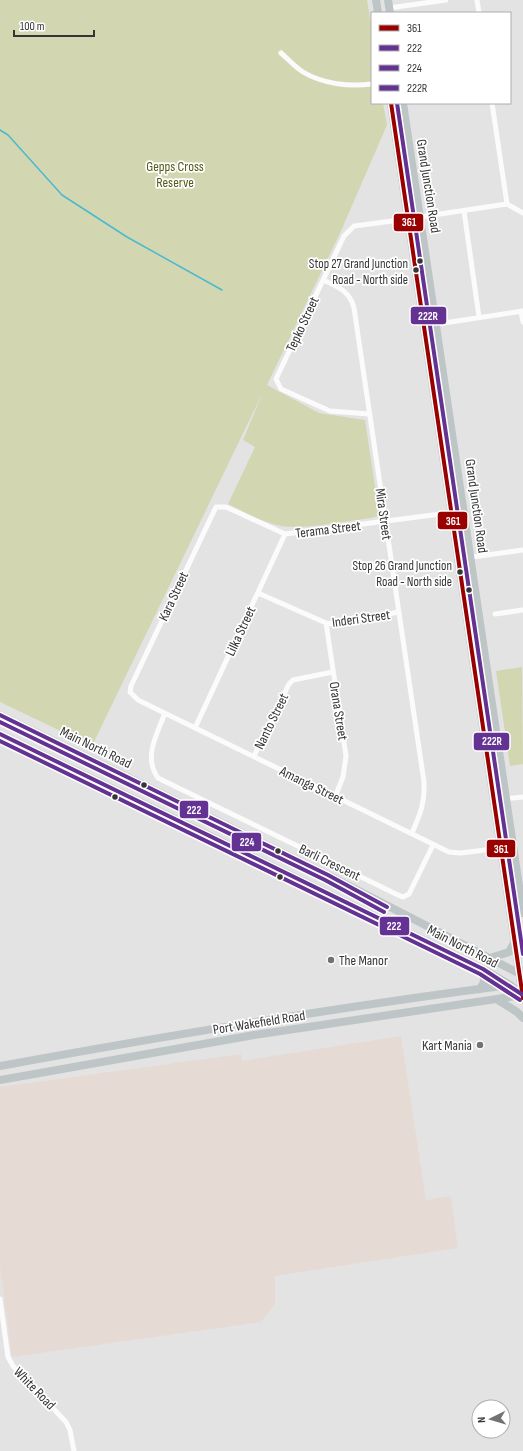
<svg xmlns="http://www.w3.org/2000/svg" width="523" height="1451" viewBox="0 0 523 1451" font-family="'Sofia Sans Condensed',sans-serif">
  <rect width="100%" height="100%" fill="#e3e3e3"/>
  <path fill="#e6dbd4" d="M401 1036 426 1200 451 1196 458 1248 275 1276V1304L261 1322 12 1357 0 1267V1087L241 1054 242 1061Z"/>
  <path fill="#d2d7b2" d="M0 0H367L372 30V103H383L387 125 341 231 267 385 319 413 365 420 379 513 378 516 371 518C345 521 298 532 273 524 258 520 243 511 228 504L255 447 243 440 263 392 92 746 0 702Z
    M522 667 523 764 510 766 496 671Z"/>
  <g fill="none" stroke-linecap="round" stroke-linejoin="round">
    <path stroke="#4bb9cd" stroke-width="1.5" d="M0 130 8 135 62 195 127 237 222 290"/>
    <path stroke="#fbfbfb" stroke-width="5" d="M477 0 479 13
      M389 8 446 0
      M281 53C288 59 295 67 303 72 323 84 349 87 372 84
      M492 103 507 204
      M464 211 479 317
      M420 217 507 204 523 213
      M323 280C338 287 350 291 354 308L424 782C425 804 420 814 412 833
      M521 311 523 322
      M424 326 523 311
      M369 414 330 411 281 389 276 379 344 236 354 226 408 219
      M464 511 285 534 226 507H216L131 686 130 692 138 700 449 852 461 853 501 848
      M459 559 523 550
      M258 593 326 623 334 624 399 612
      M495 614 523 610
      M326 623 346 756 343 777 335 797
      M165 713C157 734 143 757 158 778L398 895 403 897 409 894 433 845
      M195 728 285 534
      M254 756 289 684 293 680 333 672
      M494 800 523 797
      M0 1299 8 1357 13 1366 66 1422 70 1430 74 1451"/>
    <path stroke="#bec5c6" stroke-width="8" d="M376 0 378 13
      M388 0 390 13
      M391 103 523 998
      M403 103 523 913
      M0 715 328 875 522 975
      M0 734 483 969 510 985 523 995
      M490 958 509 952 514 943
      M480 989 484 982 483 969
      M498 1000 517 1012 523 1018
      M0 1066C170 1035 339 1007 510 985
      M0 1080 254 1035 523 995"/>
    <g stroke="#fff" stroke-width="7">
      <path id="bus-1" d="M391 103 523 998"/>
    </g>
    <g stroke="#fff" stroke-width="7">
      <path id="bus-2" d="M0 715 328 875 387 907
        M0 734 483 969 523 995"/>
    </g>
    <g stroke="#fff" stroke-width="7">
      <path id="bus-3" d="M0 722 325 880 384 912
        M0 741 480 974 520 1000"/>
    </g>
    <g stroke="#fff" stroke-width="7">
      <path id="bus-4" d="M397 103 523 954"/>
    </g>
    <use href="#bus-1" stroke="#900" stroke-width="4"/>
    <use href="#bus-2" stroke="#633293" stroke-width="4"/>
    <use href="#bus-3" stroke="#633293" stroke-width="4"/>
    <use href="#bus-4" stroke="#633293" stroke-width="4"/>
  </g>
  <g fill="#353535" stroke="#fff" stroke-width="1.5">
    <circle cx="420" cy="261" r="3.5"/>
    <circle cx="416" cy="270" r="3.5"/>
    <circle cx="460" cy="572" r="3.5"/>
    <circle cx="469" cy="590" r="3.5"/>
    <circle cx="144" cy="785" r="3.5"/>
    <circle cx="115" cy="797" r="3.5"/>
    <circle cx="278" cy="851" r="3.5"/>
    <circle cx="280" cy="877" r="3.5"/>
  </g>
  <g fill="#727272" stroke="#fff" stroke-width="1.5">
    <circle cx="331" cy="960" r="4"/>
    <circle cx="480" cy="1045" r="4"/>
  </g>
  <g text-anchor="middle" stroke-width="3.5" stroke-linejoin="round" paint-order="stroke">
    <g font-size="13" fill="#353535" stroke="#fff" text-anchor="end">
      <text x="408" y="268">Stop 27 Grand Junction<tspan x="408" dy="16">Road - North side</tspan></text>
      <text x="452" y="570">Stop 26 Grand Junction<tspan x="452" dy="16">Road - North side</tspan></text>
    </g>
    <g font-size="14" fill="#555b18" stroke="#fff">
      <text x="175" y="171">Gepps Cross<tspan x="175" dy="16">Reserve</tspan></text>
    </g>
    <g font-size="14" fill="#353535" stroke="#fff">
      <text transform="translate(429 186) rotate(81)" y="5">Grand Junction Road</text>
      <text transform="translate(302 324) rotate(-65)" y="5">Tepko Street</text>
      <text transform="translate(477 506) rotate(82)" y="5">Grand Junction Road</text>
      <text transform="translate(384 514) rotate(82)" y="5">Mira Street</text>
      <text transform="translate(328 529) rotate(-7)" y="5">Terama Street</text>
      <text transform="translate(173 596) rotate(-65)" y="5">Kara Street</text>
      <text transform="translate(361 618) rotate(-8)" y="5">Inderi Street</text>
      <text transform="translate(240 631) rotate(-65)" y="5">Lilka Street</text>
      <text transform="translate(339 711) rotate(81)" y="5">Orana Street</text>
      <text transform="translate(271 721) rotate(-64)" y="5">Nanto Street</text>
      <text transform="translate(96 747) rotate(26)" y="5">Main North Road</text>
      <text transform="translate(312 785) rotate(26)" y="5">Amanga Street</text>
      <text transform="translate(330 862) rotate(26)" y="5">Barli Crescent</text>
      <text transform="translate(463 946) rotate(27)" y="5">Main North Road</text>
      <text transform="translate(259 1022) rotate(-9)" y="5">Port Wakefield Road</text>
      <text transform="translate(35 1388) rotate(46)" y="5">White Road</text>
    </g>
    <g font-size="14" fill="#353535" stroke="#fff" text-anchor="start">
      <text x="339" y="965">The Manor</text>
      <text x="472" y="1050" text-anchor="end">Kart Mania</text>
    </g>
  </g>
  <g stroke="#fff" stroke-width="1.5">
    <rect x="393" y="213" width="31" height="19" rx="4" fill="#900"/>
    <rect x="410" y="306" width="37" height="19" rx="4" fill="#633293"/>
    <rect x="437" y="511" width="31" height="19" rx="4" fill="#900"/>
    <rect x="473" y="732" width="37" height="19" rx="4" fill="#633293"/>
    <rect x="179" y="800" width="30" height="19" rx="4" fill="#633293"/>
    <rect x="231" y="832" width="31" height="20" rx="4" fill="#633293"/>
    <rect x="486" y="839" width="30" height="19" rx="4" fill="#900"/>
    <rect x="379" y="916" width="31" height="20" rx="4" fill="#633293"/>
  </g>
  <g font-size="11" text-anchor="middle" font-weight="bold" fill="#fff">
    <text x="409" y="226">361</text>
    <text x="428" y="320">222R</text>
    <text x="453" y="525">361</text>
    <text x="492" y="745">222R</text>
    <text x="194" y="814">222</text>
    <text x="247" y="846">224</text>
    <text x="501" y="853">361</text>
    <text x="394" y="930">222</text>
  </g>
  <rect x="371" y="12" width="140" height="92" fill="#ffffff" stroke="#aeaeae"/>
  <rect x="379" y="25" width="20" height="6" fill="#990000" stroke="#aeaeae"/>
  <text x="407" y="32" font-size="12" fill="#353535">361</text>
  <rect x="379" y="45" width="20" height="6" fill="#633293" stroke="#aeaeae"/>
  <text x="407" y="52" font-size="12" fill="#353535">222</text>
  <rect x="379" y="65" width="20" height="6" fill="#633293" stroke="#aeaeae"/>
  <text x="407" y="72" font-size="12" fill="#353535">224</text>
  <rect x="379" y="85" width="20" height="6" fill="#633293" stroke="#aeaeae"/>
  <text x="407" y="92" font-size="12" fill="#353535">222R</text>
  <g transform="translate(491 1419) rotate(265)"><circle r="19" fill="#ffffff" stroke="#aeaeae"/>
  <path d="M0-3L7 15L0 10L-7 15Z" fill="#727272"/>
  <text y="-6" font-size="11" font-weight="bold" text-anchor="middle" fill="#353535">N</text>
  </g>
  <path d="M14 30v6h80v-6" fill="none" stroke="#353535" stroke-width="2"/>
  <text x="20" y="30" font-size="12" fill="#353535" stroke="#ffffff" stroke-width="3" paint-order="stroke">100 m</text>
</svg>
